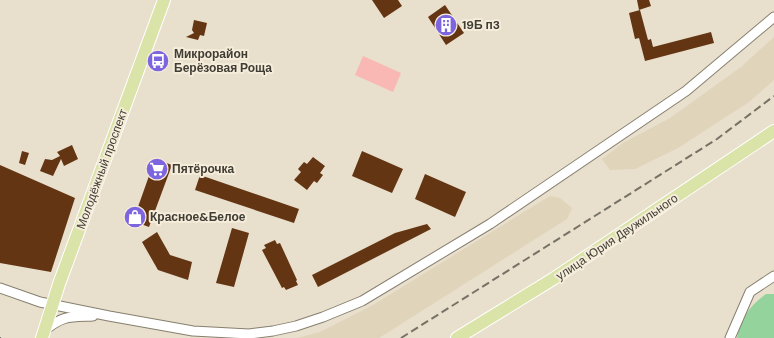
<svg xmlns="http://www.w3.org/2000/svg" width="774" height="338" viewBox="0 0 774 338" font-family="'DM Sans',sans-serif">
  <rect width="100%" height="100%" fill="#e8dfcd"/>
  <path fill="#e0d4ba" d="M774 37V80L749 102 678 148 635 169 610 170 602 159 623 143 670 118 741 67Z
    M550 196 560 198 572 208 567 219 379 338H297L320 332 373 305Z"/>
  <path fill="#f9b8b4" d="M363 56 401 73 393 92 355 75Z"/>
  <path fill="#94d49c" d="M766 294H774V338H737C740 319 750 305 766 294Z"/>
  <path fill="#633512" d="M372 0H398L402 6 384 18Z
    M637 0H649L651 6 639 10Z
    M445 5 464 33 446 45 428 17Z
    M640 10 648 40 651 39 653 47 711 32 714 43 645 61 639 38 635 39 629 13Z
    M194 20 207 23 204 36 200 35 198 40 186 37 194 33 192 30Z
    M72 145 78 159 64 166 61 159 53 176 40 171 45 159 52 160 60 156 57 152Z
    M22 151 29 153 25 165 19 163Z
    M362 151 403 169 392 193 352 176Z
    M313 157 325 166 320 173 323 175 317 183 314 181 307 190 294 180 301 172 298 169 304 162 307 164Z
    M155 159 172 165 149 227 133 221Z
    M0 165 75 198 51 272 0 263Z
    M425 174 466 192 455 217 415 199Z
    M200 175 299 209 294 223 195 190Z
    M427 224 431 229 318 287 312 275 395 233Z
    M232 228 249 233 234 287 216 283Z
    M157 232 170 255 192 262 188 280 158 270 142 242Z
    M275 240 277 244 280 243 297 280 296 281 298 285 286 290 284 287 282 288 262 250 266 248 264 245Z"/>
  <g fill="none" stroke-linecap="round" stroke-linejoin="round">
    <g stroke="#877f6e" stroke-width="11">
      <path id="minor" d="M0 288 40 302 109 316 193 331 249 334 273 331 296 326 323 317 362 301 490 224 686 91 774 17
        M44 331C63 315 70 317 93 316
        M730 338 750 292 774 276"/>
    </g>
    <g stroke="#fff" stroke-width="14">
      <path id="major" d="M42 338 59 284 164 0
        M457 338 553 279 774 131"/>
    </g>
    <use href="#minor" stroke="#fff" stroke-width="9"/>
    <use href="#major" stroke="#dae3a8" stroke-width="12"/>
    <path stroke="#777266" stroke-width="2" stroke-dasharray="8 4" stroke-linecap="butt" d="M0 338H1
      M401 338 717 139 774 96"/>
  </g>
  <defs>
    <g id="building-disc" transform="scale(1.15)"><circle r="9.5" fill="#7e65e0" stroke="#f5ecda"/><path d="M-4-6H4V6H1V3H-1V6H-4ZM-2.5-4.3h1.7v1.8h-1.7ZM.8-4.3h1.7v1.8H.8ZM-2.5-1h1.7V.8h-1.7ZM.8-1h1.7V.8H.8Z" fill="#fff"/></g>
    <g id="bus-disc" transform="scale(1.15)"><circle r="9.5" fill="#7e65e0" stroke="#f5ecda"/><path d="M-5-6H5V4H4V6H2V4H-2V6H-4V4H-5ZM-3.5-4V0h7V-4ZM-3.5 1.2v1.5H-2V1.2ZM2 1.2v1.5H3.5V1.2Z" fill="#fff"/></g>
    <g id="supermarket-disc" transform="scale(1.15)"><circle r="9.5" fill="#7e65e0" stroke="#f5ecda"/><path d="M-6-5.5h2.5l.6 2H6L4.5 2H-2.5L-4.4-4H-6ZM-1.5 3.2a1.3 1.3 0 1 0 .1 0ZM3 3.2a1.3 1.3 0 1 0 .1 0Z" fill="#fff"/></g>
    <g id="shop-disc" transform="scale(1.15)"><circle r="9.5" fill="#7e65e0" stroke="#f5ecda"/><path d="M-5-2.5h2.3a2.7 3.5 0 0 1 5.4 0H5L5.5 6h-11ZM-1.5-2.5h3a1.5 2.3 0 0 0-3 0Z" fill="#fff"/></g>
  </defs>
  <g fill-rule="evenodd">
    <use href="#building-disc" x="446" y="25"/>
    <use href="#bus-disc" x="158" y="61"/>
    <use href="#supermarket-disc" x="157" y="169"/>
    <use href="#shop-disc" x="135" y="217"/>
  </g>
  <g text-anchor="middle" stroke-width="4" stroke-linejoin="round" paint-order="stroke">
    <g font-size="12" font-weight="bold" fill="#403d35" stroke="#f5ecda" text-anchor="start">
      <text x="462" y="29">19Б п3</text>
      <text x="174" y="58">Микрорайон<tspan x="174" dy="14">Берёзовая Роща</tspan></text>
      <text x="172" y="173">Пятёрочка</text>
      <text x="150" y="221">Красное&amp;Белое</text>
    </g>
    <g font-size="12" fill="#403d35" stroke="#f5ecda">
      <text transform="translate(102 169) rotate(-70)" y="4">Молодёжный проспект</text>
      <text transform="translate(617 237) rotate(-34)" y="4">улица Юрия Двужильного</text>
    </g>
  </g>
</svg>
